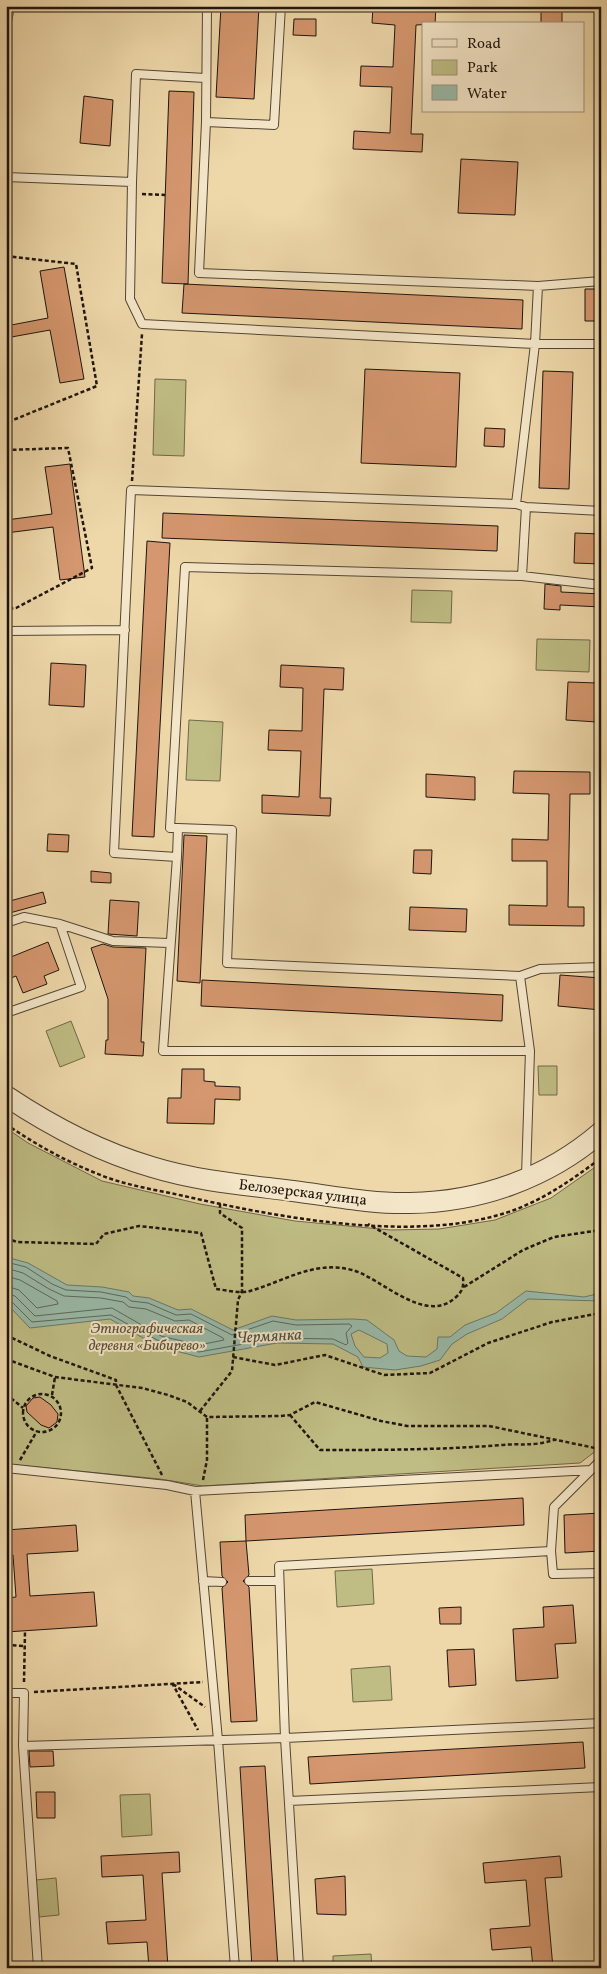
<svg xmlns="http://www.w3.org/2000/svg" width="607" height="1974" viewBox="0 0 607 1974" font-family="Vollkorn,serif">
  <rect width="100%" height="100%" fill="#eed8aa"/>
  <filter id="stains"><feTurbulence type="fractalNoise" baseFrequency=".004" numOctaves="4"/><feColorMatrix values="0 0 0 0 .2 0 0 0 0 .09 0 0 0 0 .02 0 0 0 .5 -.17"/></filter>
  <radialGradient id="worn" r=".72"><stop offset=".6" stop-color="#630" stop-opacity="0"/><stop offset="1" stop-color="#630" stop-opacity=".3"/></radialGradient>
  <path fill="#bfbd84" stroke="#6f6848" d="M155 379 186 380 184 456 153 455Z
    M412 590 452 591 451 623 411 622Z
    M537 639 590 640 589 672 536 670Z
    M189 720 223 722 220 781 186 780Z
    M71 1021 85 1057 60 1067 46 1031Z
    M538 1066H557V1095H539Z
    M6 1128 28 1143 102 1181 200 1204 295 1221 391 1230 439 1229 495 1220 551 1198 601 1163V1447L580 1463 203 1486 160 1479 6 1464Z
    M372 1569 374 1604 337 1607 335 1571Z
    M390 1666 392 1700 353 1702 351 1669Z
    M150 1794 152 1835 122 1837 120 1795Z
    M56 1878 59 1915 39 1917 36 1880Z
    M371 1954 372 1968H333V1956Z"/>
  <path fill="#99baa9" stroke="#68786b" fill-rule="evenodd" d="M6 1257 28 1263 67 1285 102 1287 129 1292 133 1296 149 1298 178 1310 191 1309 233 1330 272 1316 296 1320 353 1319 367 1320 394 1340 399 1351 407 1356 426 1357 437 1349 438 1337H450L465 1325 496 1313 526 1291 584 1297 601 1293V1301L528 1299 502 1319 467 1334 452 1344 440 1360 421 1366 395 1370 363 1367 358 1357 333 1344 277 1343 199 1357 157 1346 110 1319 30 1328 6 1303ZM359 1330 387 1344 388 1353 380 1358 364 1357 355 1346 351 1334Z"/>
  <g fill="none" stroke-linecap="round" stroke-linejoin="round">
    <path stroke="#5c675b" stroke-width="1" d="M6 1262 26 1267 52 1284 66 1290 101 1292 126 1297 131 1301 148 1303 176 1315 191 1314 232 1335 273 1321 296 1325 349 1324 352 1326 346 1333 348 1343 346 1345 333 1339 277 1338 199 1352 159 1341 111 1315 32 1322 12 1302 6 1300
      M6 1268 23 1273 49 1289 64 1296 101 1298 123 1302 129 1307 146 1309 175 1321 189 1320 223 1338 224 1340 199 1345 161 1336 112 1308 35 1316 15 1296 6 1294
      M6 1276 20 1280 57 1301 58 1304 37 1308 19 1290 6 1286"/>
  </g>
  <path fill="#d5976f" stroke="#1f140d" d="M221 6H259L254 99 216 97Z
    M373 6H436L435 24 416 25 411 134H423L422 152 353 149 354 131 390 133 392 87 360 86 361 66 393 67 395 25 372 23Z
    M541 6H562V24H541Z
    M294 19H316V36L293 35Z
    M169 91 194 92 188 284 162 283Z
    M84 96 113 100 110 146 80 143Z
    M461 159 518 162 515 215 458 213Z
    M64 267 84 379 60 383 50 330 6 338V326L48 318 40 271Z
    M184 284 523 300 522 329 182 313Z
    M585 289H601V321H585Z
    M365 369 460 373 456 467 361 463Z
    M543 371 573 372 569 489 539 488Z
    M485 428 505 429 504 447 484 446Z
    M70 464 85 577 60 580 53 527 6 533V520L52 514 45 467Z
    M163 513 498 526 497 551 162 538Z
    M575 533 601 534V564L574 563Z
    M147 541 170 543 154 837 132 836Z
    M545 584 561 586V592L601 594V607L560 605V610L544 609Z
    M51 663 86 665 84 707 49 705Z
    M281 665 344 668 343 690 324 689 320 798H331L330 816 262 813V795L299 797 301 751 268 750 269 730 302 731 303 688 280 687Z
    M568 682 598 683 597 722 566 720Z
    M514 771 590 772V794H570L568 907H584V926L509 925V905L547 906V861H512V839L548 840 549 794 513 793Z
    M426 774 475 777V800L426 797Z
    M48 834 69 835 68 852 47 851Z
    M184 835 207 836 200 983 177 981Z
    M414 850H432L431 874 413 873Z
    M91 871 111 873V883L91 882Z
    M43 892 46 903 6 914V902Z
    M110 900 139 902 137 936 108 934Z
    M410 907 467 909 466 932 409 930Z
    M48 942 59 970 44 976 47 984 23 993 16 976 6 980V959Z
    M103 944 113 947 146 948 141 1042H144L143 1056 105 1054 106 1040H108V999L91 948Z
    M560 975 601 978V1010L558 1006Z
    M202 980 503 995 502 1021 201 1006Z
    M182 1069H204V1081L215 1082V1086L240 1087V1100L215 1099 214 1124 167 1123 168 1098H181Z
    M40 1397 51 1405 58 1414 57 1422 49 1428 41 1425 27 1412 26 1406 33 1398Z
    M523 1498 524 1525 246 1541 245 1515Z
    M601 1513V1551L565 1553 564 1515Z
    M76 1525 78 1551 27 1554 30 1596 94 1592 97 1626 6 1632V1598L16 1597 13 1555 6 1556V1530Z
    M246 1541 249 1575 243 1581 249 1587 257 1721 231 1722 222 1588 228 1582 222 1576 220 1542Z
    M573 1605 576 1643 555 1644 558 1678 516 1681 513 1629 544 1627 543 1607Z
    M461 1607V1624H440L439 1608Z
    M474 1649 476 1685 449 1687 447 1650Z
    M583 1742 585 1768 310 1784 308 1757Z
    M29 1751H53L54 1766 30 1767Z
    M265 1766 278 1968H252L240 1767Z
    M36 1792H55V1818H37Z
    M179 1852 180 1872 162 1873 168 1968H149L147 1942 108 1944 106 1922 146 1920 143 1875 102 1877 101 1856Z
    M560 1856 562 1877 545 1878 553 1968H533L531 1947 492 1950 490 1929 530 1926 526 1880 485 1883 483 1863Z
    M345 1876 346 1915 317 1914 315 1879Z"/>
  <g fill="none" stroke-linecap="round" stroke-linejoin="round">
    <g stroke="#534534" stroke-width="10">
      <path id="service" d="M207 6 206 122 199 273 538 286 601 281
        M6 27 10 6
        M206 122 274 125 281 6
        M6 177 132 182 130 299 142 324 535 344 538 286
        M132 182 136 74 205 78
        M516 504 535 344H601
        M526 507 522 576 185 567 170 828H178L177 857 163 1051H530L526 1176
        M522 576 601 585
        M6 631 125 630
        M178 828 232 830 227 963 520 976 530 1051
        M177 857 114 853 131 490 516 504 526 507 601 511
        M6 923 24 917 60 924 113 941 169 943
        M520 976 540 969 601 967
        M6 1013 81 987 60 924
        M6 1468 167 1485 195 1491 591 1470 601 1460
        M195 1491 218 1740 235 1968
        M551 1551 553 1574 601 1573
        M203 1581 222 1582
        M249 1581H279
        M6 1693H24L23 1746 285 1738 279 1566 551 1551 554 1507 591 1470
        M23 1746 38 1968
        M289 1801 601 1787
        M299 1968 285 1738 601 1723"/>
    </g>
    <g stroke="#534534" stroke-width="22">
      <path id="tertiary" d="M6 1096C51 1126 100 1152 152 1167 197 1181 246 1185 293 1191 332 1196 371 1204 410 1203 480 1202 548 1178 601 1132"/>
    </g>
    <path stroke="#1f140d" stroke-width="2.5" stroke-dasharray="4 2.5" stroke-linecap="butt" d="M142 194 165 195
      M6 256 76 264 97 386 13 420 6 426
      M6 450 68 448 92 568 16 608 6 609
      M132 481 142 334
      M6 1124C36 1145 69 1163 103 1176 129 1186 157 1190 184 1196 276 1217 403 1241 495 1216 535 1206 569 1182 601 1158
      M6 1238 17 1242 96 1244 104 1234 139 1226 201 1233 216 1289C226 1290 241 1294 250 1291 285 1281 314 1260 352 1270 380 1277 424 1325 455 1298 462 1292 464 1287 463 1278L368 1224
      M464 1287 523 1250 554 1237 601 1230
      M6 1335 50 1356 116 1380V1385L162 1475
      M233 1357 275 1365 325 1355 384 1375 430 1373 488 1343 552 1322 601 1313
      M6 1359 55 1377 142 1388 168 1395 187 1402 207 1417 280 1416 290 1415 315 1402 381 1421 407 1426H489L600 1449
      M23 1413a19 19 0 1 1 38 0a19 19 0 1 1-38 0Z
      M6 1394 23 1408
      M52 1395 55 1377
      M200 1411 232 1371 238 1300 242 1291V1228L220 1213V1204
      M290 1415 320 1450C380 1450 440 1450 501 1445 522 1443 531 1447 554 1440
      M20 1460 37 1431
      M203 1480 207 1460V1416
      M6 1645 25 1646
      M24 1682 25 1631
      M172 1683 198 1730
      M173 1684 205 1707
      M34 1692 203 1682"/>
    <use href="#service" stroke="#f4e6c8" stroke-width="8"/>
    <use href="#tertiary" stroke="#f4e6c8" stroke-width="20"/>
  </g>
  <g text-anchor="middle" stroke-width="4" stroke-linejoin="round" paint-order="stroke">
    <g font-size="15" fill="#1f140d" stroke="#f4e6c8">
      <text transform="translate(303 1192) rotate(7)" y="5">Белозерская улица</text>
    </g>
    <g font-size="15" font-style="italic" fill="#574f37" stroke="#f4e6c8">
      <text x="147" y="1333">Этнографическая<tspan x="147" dy="17">деревня «Бибирево»</tspan></text>
    </g>
    <g font-size="16" font-style="italic" fill="#4a4e44" stroke="#f4e6c8">
      <text transform="translate(269 1335) rotate(-3)" y="6">Чермянка</text>
    </g>
  </g>
  <rect width="607" height="1974" fill="none" stroke="#eed8aa" stroke-width="25"/>
  <rect x="8" y="8" width="592" height="1959" fill="none" stroke="#1f140d" stroke-width="2.5"/>
  <rect x="12" y="12" width="582" height="1949" fill="none" stroke="#1f140d"/>
  <rect x="422" y="22" width="162" height="90" fill="#f4e6c8" stroke="#9f927d"/>
  <rect x="432" y="39" width="25" height="8" fill="#f4e6c8" stroke="#9f927d"/>
  <text x="467" y="48" font-size="15" fill="#1f140d">Road</text>
  <rect x="432" y="60" width="25" height="15" fill="#bfbd84" stroke="#9f927d"/>
  <text x="467" y="72" font-size="15" fill="#1f140d">Park</text>
  <rect x="432" y="85" width="25" height="15" fill="#99baa9" stroke="#9f927d"/>
  <text x="467" y="98" font-size="15" fill="#1f140d">Water</text>
  <rect width="100%" height="100%" filter="url(#stains)"/>
  <rect width="100%" height="100%" fill="url(#worn)"/>
</svg>
